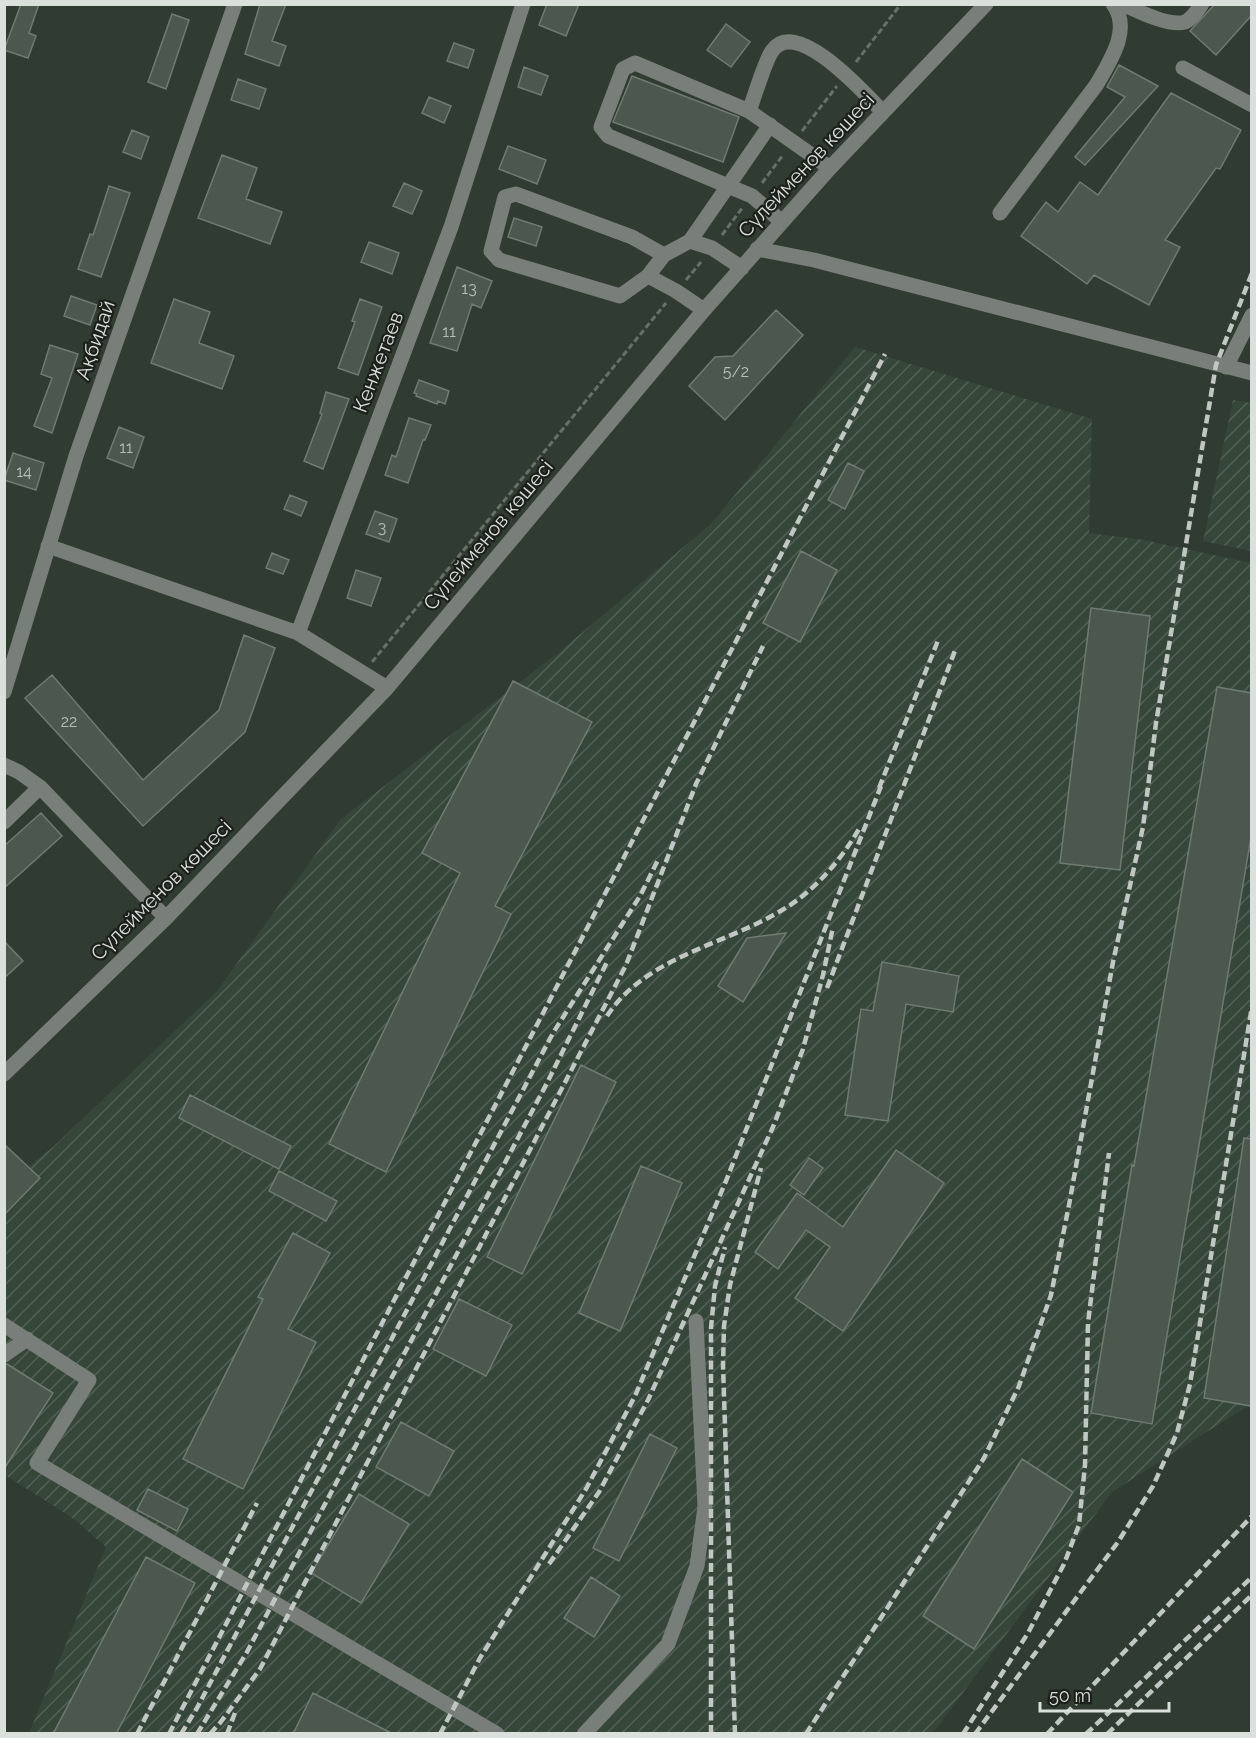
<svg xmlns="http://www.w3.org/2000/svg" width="1256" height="1738" viewBox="0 0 1256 1738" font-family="Raleway,sans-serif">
  <defs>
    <pattern id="industrial-furrows" width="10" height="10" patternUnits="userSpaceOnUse" patternTransform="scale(1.5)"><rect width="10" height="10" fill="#364639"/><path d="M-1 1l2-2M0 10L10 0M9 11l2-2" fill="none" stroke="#526055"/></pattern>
  </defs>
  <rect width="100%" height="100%" fill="#303b32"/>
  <path fill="url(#industrial-furrows)" d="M855 347 1092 419 1089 533 1144 540 1251 563V1404L1112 1492 933 1733H29L106 1547 74 1519 5 1475V1185L53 1147 217 991 341 819 558 653 712 523Z
    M1233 400 1251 403V551L1203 541Z"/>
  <path fill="#4c574e" stroke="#6f7b71" stroke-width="1.5" d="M21 4H39L29 33 36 36 28 58 4 50Z
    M260 4H286L272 41 286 46 279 66 245 54Z
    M547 4H579L566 36 539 25Z
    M1215 4H1251V16L1216 55 1190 31Z
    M172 14 189 20 166 89 148 82Z
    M726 24 750 42 731 67 707 50Z
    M454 43 474 50 468 68 447 61Z
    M1119 65 1158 86 1085 165 1075 157 1125 97 1107 87Z
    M524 67 548 76 541 95 518 87Z
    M632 76 739 117 723 162 613 122Z
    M238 79 266 89 259 109 231 100Z
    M1171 93 1241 130 1220 169 1216 168 1165 240 1180 247 1149 305 1094 275 1087 284 1021 236 1046 202 1058 212 1080 182 1098 195Z
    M429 97 451 106 444 123 422 113Z
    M132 130 149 137 141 159 123 152Z
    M508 146 546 160 537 184 499 169Z
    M222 155 257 168 246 199 282 212 270 244 198 218Z
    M404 183 422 191 412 214 393 206Z
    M109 186 130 193 101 277 78 269 90 234 93 235Z
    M514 218 542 227 536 246 508 237Z
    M369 242 399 253 392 274 361 262Z
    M457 267 492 281 481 308 472 304 457 351 430 343Z
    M71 296 97 305 90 325 64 316Z
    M174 299 210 312 199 343 234 356 222 389 151 363Z
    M360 299 382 307 358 375 338 368 355 322 352 321Z
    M776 310 803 335 725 420 689 386 715 357 733 356Z
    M50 345 78 354 52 433 34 426 52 378 41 374Z
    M419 380 449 391 445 404 438 401 437 404 416 396 417 394 414 393Z
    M326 392 349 399 323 469 304 461 322 414 320 413Z
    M409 418 431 425 425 440H423L408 483 385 475 392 455 396 457Z
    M119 427 144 437 133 468 107 458Z
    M13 453 44 463 36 490 4 480Z
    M848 463 864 471 845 509 828 500Z
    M290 495 307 502 301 516 284 509Z
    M375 511 397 519 389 542 366 534Z
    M801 551 837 570 800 642 763 623Z
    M272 553 289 560 283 574 266 568Z
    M356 570 381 578 371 606 347 598Z
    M1091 608 1150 616 1120 870 1060 863Z
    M244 635 275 648 245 732 143 826 25 698 52 675 143 780 219 710Z
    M513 681 592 722 495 906 511 914 386 1172 329 1144 460 873 422 853Z
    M1217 687 1251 693V837L1152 1424 1091 1413 1132 1165 1134 1166Z
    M41 813 62 836 4 888V846Z
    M786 933 743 1002 718 986 747 938Z
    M4 941 23 961 4 978Z
    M882 962 959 976 953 1012 906 1004 888 1121 845 1115 861 1009 873 1011Z
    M581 1065 616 1082 522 1274 487 1257Z
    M190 1095 291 1146 279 1169 179 1118Z
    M1244 1138 1251 1139V1406L1204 1398Z
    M4 1144 40 1178 4 1215Z
    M896 1150 944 1183 843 1331 795 1298 830 1247 806 1230 778 1269 755 1252 797 1193 843 1227Z
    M809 1158 823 1168 804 1195 790 1185Z
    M641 1166 682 1183 620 1331 579 1313Z
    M279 1171 337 1201 326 1221 269 1191Z
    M293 1233 330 1253 288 1329 316 1342 243 1489 183 1459 263 1299 258 1297Z
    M459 1299 512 1325 486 1376 433 1349Z
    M7 1364 53 1393 4 1469V1365Z
    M401 1422 454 1451 429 1496 376 1467Z
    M650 1434 677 1448 619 1561 593 1548Z
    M1022 1459 1073 1492 974 1649 923 1616Z
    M148 1489 188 1509 177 1531 137 1510Z
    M359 1494 409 1524 361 1603 311 1573Z
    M146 1557 195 1583 116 1734H53Z
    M591 1577 620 1596 594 1637 564 1618Z
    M313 1693 393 1734H293Z"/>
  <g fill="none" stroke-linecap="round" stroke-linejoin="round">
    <path stroke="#687169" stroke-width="3" stroke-dasharray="6 3" stroke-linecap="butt" d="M856 62 901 4
      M802 131 837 86
      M762 183 783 155
      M722 235 743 207
      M686 280 701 262
      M372 662 666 303"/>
    <path stroke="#787e79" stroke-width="15" d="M1123 4C1137 11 1170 27 1185 22 1192 19 1197 11 1202 4
      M1183 68 1252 105
      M749 111 830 168
      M770 125 728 186 608 136 601 127 623 69 635 63 749 111C755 96 764 63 772 51 796 15 867 96 883 112
      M1000 213 1097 84C1110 61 1132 29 1113 4
      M690 241 712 248 742 268
      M757 249 814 260 1252 373
      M664 255 632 237 516 194 505 197 491 251 499 260 620 296 648 276 664 255 690 241 728 186 752 196 782 222
      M648 276 676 291 704 310
      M1226 367 1252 315
      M48 546 298 633
      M387 688 298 633 451 227 523 4
      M4 692 76 456 235 4
      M4 765 19 772 40 787 166 918
      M4 822 40 787
      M4 1074 166 918 387 688 704 310 830 168 986 4
      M4 1325 89 1380 37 1463 497 1734
      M4 1355 27 1339
      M584 1734 668 1644 697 1566 705 1507 696 1321"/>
    <path stroke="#c1c8c3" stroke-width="4.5" stroke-dasharray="9 4.5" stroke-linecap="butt" d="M879 788 939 638
      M827 988 956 648
      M607 1016C645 958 720 946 777 913 812 894 839 863 859 829
      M549 1564 599 1492 648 1400 773 1127 803 1049 823 975 833 927
      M137 1734 257 1503
      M169 1734 885 354
      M181 1734 197 1708 553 1033 640 896 658 860
      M197 1734 247 1652 547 1083 608 960
      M210 1734 220 1723 260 1669 626 965 696 784 763 646
      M227 1734 236 1710
      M440 1734 480 1658 586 1489 635 1396 726 1181 883 781
      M711 1734V1328L715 1286 725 1247
      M735 1734 723 1365 724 1326 730 1285 761 1168
      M806 1734 984 1458 1019 1386 1051 1295 1069 1205 1113 962 1143 827 1156 723 1216 365 1252 273
      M963 1734 1028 1633 1064 1564 1079 1525 1085 1465 1088 1323 1109 1153
      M975 1734 1118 1542 1153 1486 1177 1433 1190 1384 1252 1006
      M1047 1734 1252 1516
      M1086 1734 1252 1577
      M1107 1734 1252 1595"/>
  </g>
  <g text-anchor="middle" stroke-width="4.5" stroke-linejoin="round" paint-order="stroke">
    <g font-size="16" fill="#b6beb8">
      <text x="469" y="294">13</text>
      <text x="449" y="337">11</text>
      <text x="736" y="377">5/2</text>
      <text x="126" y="453">11</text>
      <text x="24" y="477">14</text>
      <text x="382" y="533">3</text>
      <text x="69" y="727">22</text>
    </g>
    <g font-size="20" fill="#dae0db" stroke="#1c201c">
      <text transform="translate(806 165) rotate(-47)" y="7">Сүлейменов көшесі</text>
      <text transform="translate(95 340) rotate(-71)" y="7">Ақбидай</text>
      <text transform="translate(378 362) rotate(-69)" y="7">Кенжетаев</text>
      <text transform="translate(488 535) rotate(-50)" y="7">Сүлейменов көшесі</text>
      <text transform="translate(161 890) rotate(-45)" y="7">Сүлейменов көшесі</text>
    </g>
  </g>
  <rect width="1256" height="1738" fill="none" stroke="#dae0db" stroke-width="12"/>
  <path d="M1040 1702v9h129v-9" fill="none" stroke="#dae0db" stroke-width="3"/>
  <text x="1049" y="1702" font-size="18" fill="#dae0db" stroke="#1c201c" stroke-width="4.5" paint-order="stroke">50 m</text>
</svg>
